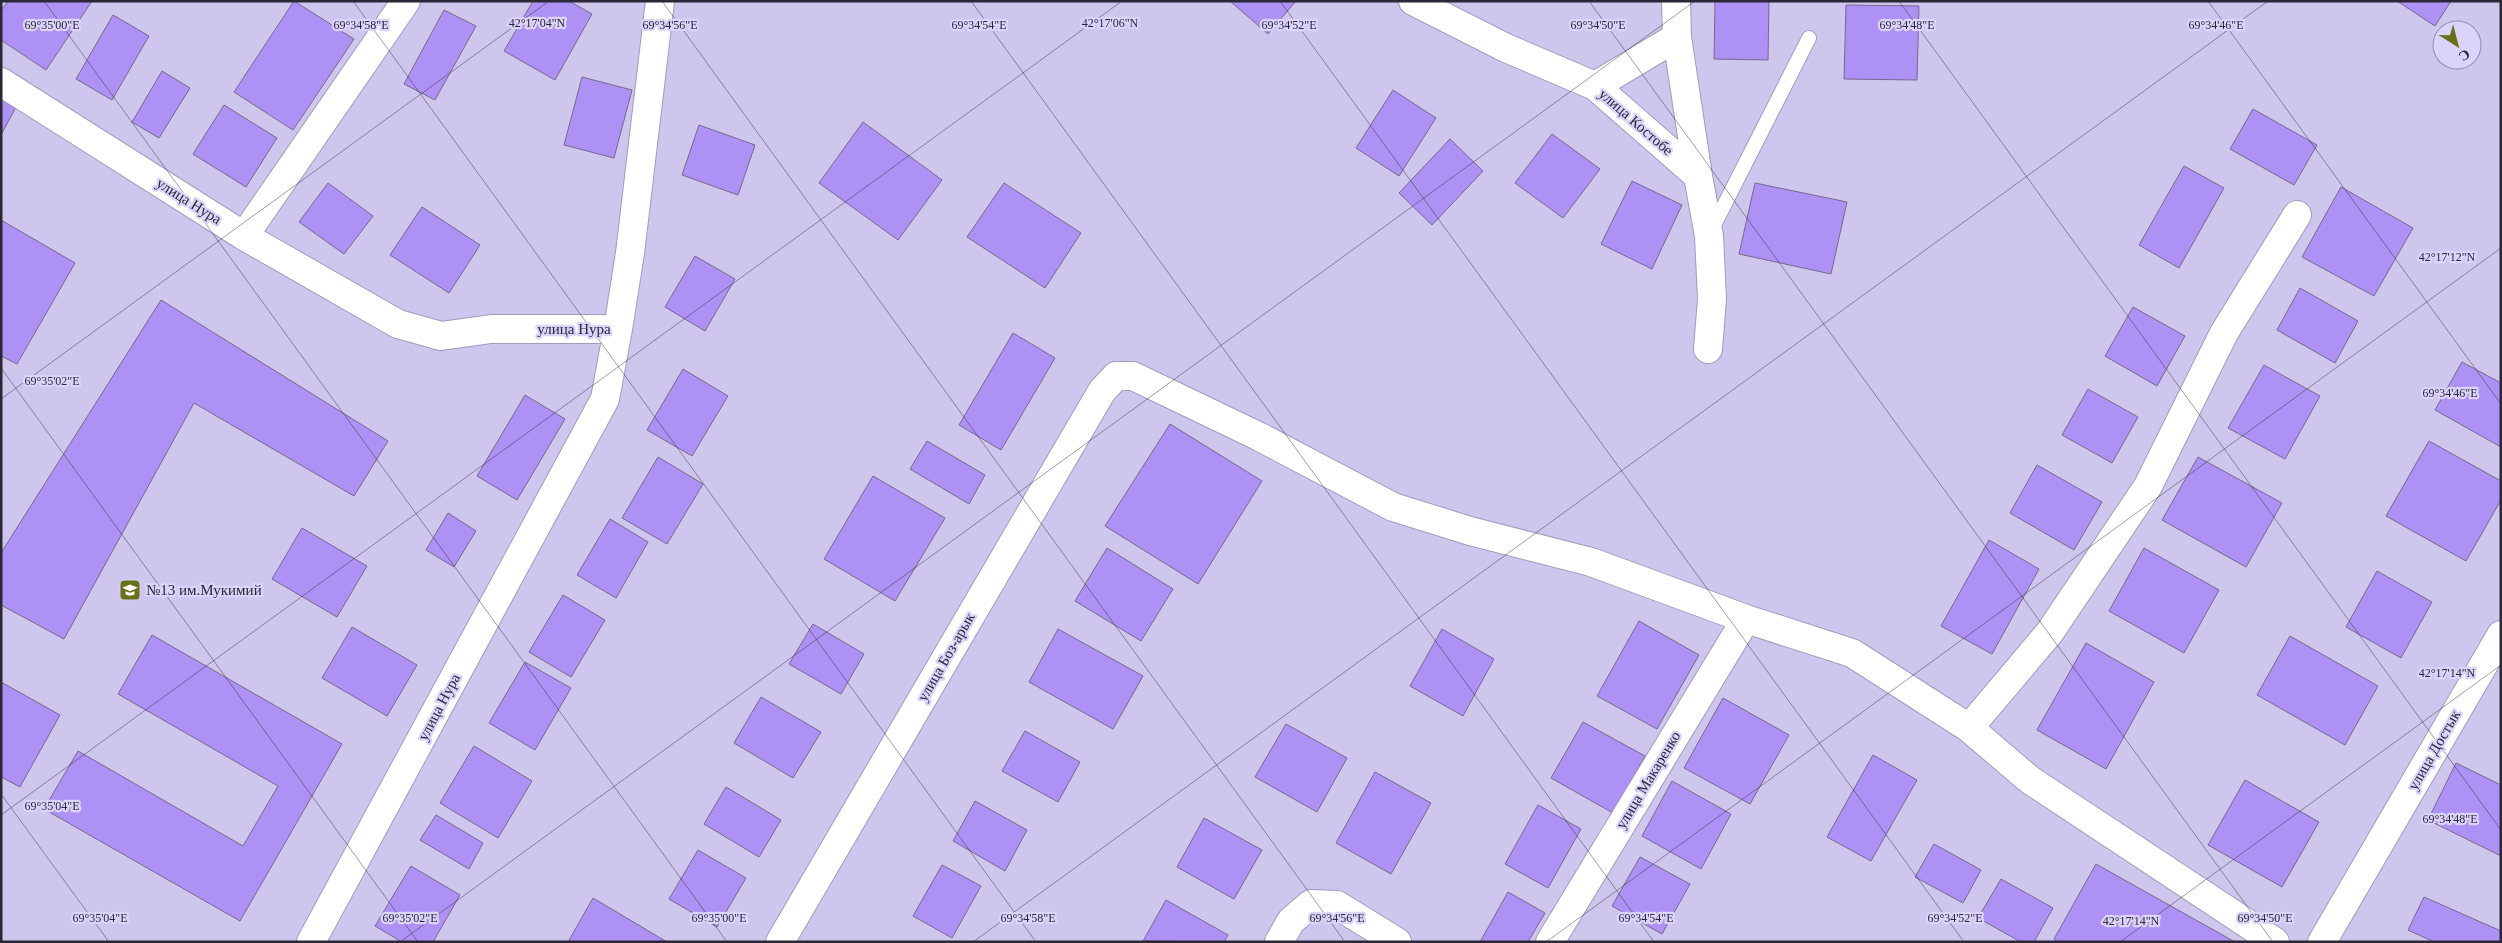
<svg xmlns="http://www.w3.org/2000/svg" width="2502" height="943" viewBox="0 0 2502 943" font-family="'Times New Roman',serif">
  <rect width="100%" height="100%" fill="#cfc6ed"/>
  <path fill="#ae91f4" stroke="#736a8d" d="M8 1H92L46 70 1 40V11Z
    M294 1 354 39 293 130 234 92Z
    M533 1H569L592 14 555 80 504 51Z
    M1230 1H1296L1268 34Z
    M1715 1H1769L1768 60 1714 59Z
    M2397 1H2451L2435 26Z
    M1846 5 1919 6 1917 80 1844 79Z
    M444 10 476 26 435 100 404 84Z
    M113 15 149 36 112 100 76 79Z
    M162 71 190 88 159 138 132 122Z
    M582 77 632 90 614 158 564 145Z
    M1393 90 1436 118 1399 176 1356 148Z
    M1 99 16 107 1 135Z
    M224 105 277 138 246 187 193 154Z
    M2253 109 2317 145 2294 185 2230 149Z
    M863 122 942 180 898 240 819 183Z
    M699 125 755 145 738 195 682 175Z
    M1552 134 1600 169 1563 218 1515 183Z
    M1450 139 1483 171 1432 225 1399 193Z
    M2184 166 2224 188 2179 268 2139 245Z
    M1632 181 1682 205 1652 269 1601 244Z
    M328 183 373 216 344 254 299 222Z
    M1004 183 1081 233 1045 288 967 237Z
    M1755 183 1847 202 1831 274 1739 254Z
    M2341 187 2413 228 2374 296 2302 257Z
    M422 207 480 245 449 293 390 255Z
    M1 220 75 263 17 364 1 356Z
    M695 256 735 279 705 331 665 307Z
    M2300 288 2358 321 2335 363 2277 330Z
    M161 300 388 441 354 496 194 403 64 639 1 605V553Z
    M2133 307 2185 336 2157 386 2105 356Z
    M1013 333 1055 358 1001 450 959 425Z
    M2462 362 2501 383V447L2435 410Z
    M2264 365 2320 396 2285 459 2228 428Z
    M683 369 728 396 692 456 647 430Z
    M2088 389 2138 417 2112 463 2062 435Z
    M525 395 565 419 517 500 477 476Z
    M1170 424 1262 481 1198 584 1105 526Z
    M927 441 985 475 969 504 910 469Z
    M2429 441 2501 481V500L2466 561 2386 516Z
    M658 457 703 484 667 544 622 518Z
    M2198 457 2282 503 2246 567 2162 520Z
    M2037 465 2102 502 2074 550 2010 513Z
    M873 476 945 518 895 601 824 559Z
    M448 513 476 531 454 567 426 550Z
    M610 519 648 542 616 598 577 575Z
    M302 528 367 566 337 617 272 579Z
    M1989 540 2039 569 1992 654 1941 626Z
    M1107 548 1173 589 1141 641 1075 601Z
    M2144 548 2219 590 2184 653 2109 611Z
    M2377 571 2432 602 2401 658 2346 627Z
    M563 595 605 620 571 677 529 652Z
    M1639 621 1699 655 1657 729 1597 696Z
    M813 624 864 654 841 694 789 664Z
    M352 627 417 665 387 716 322 678Z
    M1058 629 1143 676 1113 729 1029 682Z
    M1442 629 1494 659 1463 716 1410 686Z
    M152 635 342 744 240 921 44 809 78 751 243 846 278 786 118 694Z
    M2290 636 2378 686 2345 745 2257 695Z
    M2086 643 2154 682 2106 769 2037 730Z
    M525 662 571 688 535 750 489 723Z
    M1 682 60 715 20 787 1 777Z
    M761 697 821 732 793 778 734 743Z
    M1723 698 1789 735 1750 804 1684 768Z
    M1583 722 1645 756 1613 813 1551 778Z
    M1286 724 1347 758 1317 812 1255 777Z
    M1025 731 1080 762 1058 802 1002 771Z
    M474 746 532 781 498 838 440 803Z
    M1873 755 1917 780 1871 861 1827 837Z
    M2456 763 2501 785V856L2428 820Z
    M1375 772 1431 803 1391 874 1336 843Z
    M2245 780 2319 822 2282 887 2208 845Z
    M1672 781 1731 814 1701 869 1642 836Z
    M726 787 781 820 759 857 704 824Z
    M975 801 1027 830 1005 871 953 841Z
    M1538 805 1581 829 1548 888 1505 864Z
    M436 815 483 843 469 869 420 840Z
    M1204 818 1262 850 1234 899 1177 867Z
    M1934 844 1981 870 1963 903 1915 877Z
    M698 850 746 878 717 927 669 899Z
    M1640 857 1690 884 1662 934 1612 906Z
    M2096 864 2235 942H2058L2054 939Z
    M942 865 981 886 952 938 913 916Z
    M411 866 460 895 433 942H402L375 926Z
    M2001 879 2053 908 2034 942H2021L1978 918Z
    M1508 892 1545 913 1528 942H1480Z
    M2424 897 2501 931V942H2434L2408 930Z
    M593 898 667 942H568Z
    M1166 900 1228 935 1224 942 1143 941Z"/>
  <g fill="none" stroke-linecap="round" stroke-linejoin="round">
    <g stroke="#a39abf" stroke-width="16">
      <path id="service" d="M1711 231 1809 38"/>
    </g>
    <g stroke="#a39abf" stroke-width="30">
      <path id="minor" d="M1413 1 1506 48 1595 86 1698 176 1709 236 1712 299 1708 349
        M1676 1 1677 37 1698 176
        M1 82 244 236 398 324 441 336 491 329H618L605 399 311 942
        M1595 86 1677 37
        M244 236 406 1
        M618 329 630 253 660 1
        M1969 728 2050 632 2148 486 2224 333 2297 215
        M780 942 1102 391 1116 376H1133L1258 436 1393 507 1470 531 1591 562 1746 619 1852 653 1969 728 2030 780 2275 942
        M1279 942 1291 921 1311 904 1337 905 1397 942
        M1550 942 1746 619
        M2322 942 2501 635"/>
    </g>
    <use href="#service" stroke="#fff" stroke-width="14"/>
    <use href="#minor" stroke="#fff" stroke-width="28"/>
  </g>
  <path fill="none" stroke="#2b2736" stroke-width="1" stroke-opacity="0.45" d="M44 1 727 942M353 1 1036 942M662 1 1345 942M971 1 1654 942M1280 1 1964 942M1589 1 2273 942M1899 1 2501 830M2208 1 2501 404M1 368 418 942M1 399 549 1M1 794 109 942M1 815 1122 1M400 942 1695 1M973 942 2268 1M1546 942 2501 248M2120 942 2501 665"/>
  <defs>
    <g id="school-square" transform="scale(1.125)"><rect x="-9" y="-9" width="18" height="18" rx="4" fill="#677119" stroke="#dcd3fa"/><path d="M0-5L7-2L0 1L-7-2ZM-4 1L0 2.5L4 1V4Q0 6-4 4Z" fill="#fff"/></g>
  </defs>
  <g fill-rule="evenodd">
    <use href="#school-square" x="130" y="590"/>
  </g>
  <g text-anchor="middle" stroke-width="4.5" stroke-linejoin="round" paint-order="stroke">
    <g font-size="15" fill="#2b2736" stroke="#dcd3fa">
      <text transform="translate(1636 122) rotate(41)" y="5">улица Костобе</text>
      <text transform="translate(189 201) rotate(32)" y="5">улица Нура</text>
      <text x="574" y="334">улица Нура</text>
      <text transform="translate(946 657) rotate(-60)" y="5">улица Боз-арык</text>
      <text transform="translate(439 707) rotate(-62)" y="5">улица Нура</text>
      <text transform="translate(2434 750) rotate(-60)" y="5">улица Достык</text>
      <text transform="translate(1648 780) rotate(-59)" y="5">улица Макаренко</text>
    </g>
    <g font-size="15" fill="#2b2736" stroke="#dcd3fa" text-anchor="start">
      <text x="146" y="595">№13 им.Мукимий</text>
    </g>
  </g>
  <g font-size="12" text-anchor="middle" fill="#2b2736" stroke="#dcd3fa" stroke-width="4.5" stroke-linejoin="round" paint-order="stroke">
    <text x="537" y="27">42°17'04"N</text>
    <text x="1110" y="27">42°17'06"N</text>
    <text x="52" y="29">69°35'00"E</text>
    <text x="361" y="29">69°34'58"E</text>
    <text x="670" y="29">69°34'56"E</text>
    <text x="979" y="29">69°34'54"E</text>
    <text x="1289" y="29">69°34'52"E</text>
    <text x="1598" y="29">69°34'50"E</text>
    <text x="1907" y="29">69°34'48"E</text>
    <text x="2216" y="29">69°34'46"E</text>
    <text x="2447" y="261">42°17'12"N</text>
    <text x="52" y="385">69°35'02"E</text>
    <text x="2450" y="397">69°34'46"E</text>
    <text x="2447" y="677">42°17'14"N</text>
    <text x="52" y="810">69°35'04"E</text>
    <text x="2450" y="823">69°34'48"E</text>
    <text x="100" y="922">69°35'04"E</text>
    <text x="410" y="922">69°35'02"E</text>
    <text x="719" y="922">69°35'00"E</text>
    <text x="1028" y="922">69°34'58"E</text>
    <text x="1337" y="922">69°34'56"E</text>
    <text x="1646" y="922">69°34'54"E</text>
    <text x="1955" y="922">69°34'52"E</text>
    <text x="2265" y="922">69°34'50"E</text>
    <text x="2131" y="925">42°17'14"N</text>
  </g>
  <rect width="2502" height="943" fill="none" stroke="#2b2736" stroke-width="5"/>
  <g transform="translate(2457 45) rotate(144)"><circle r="24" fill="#dcd3fa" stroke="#958eac"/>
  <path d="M0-4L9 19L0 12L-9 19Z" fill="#677119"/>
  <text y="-8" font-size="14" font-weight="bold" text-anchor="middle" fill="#2b2736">С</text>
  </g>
</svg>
